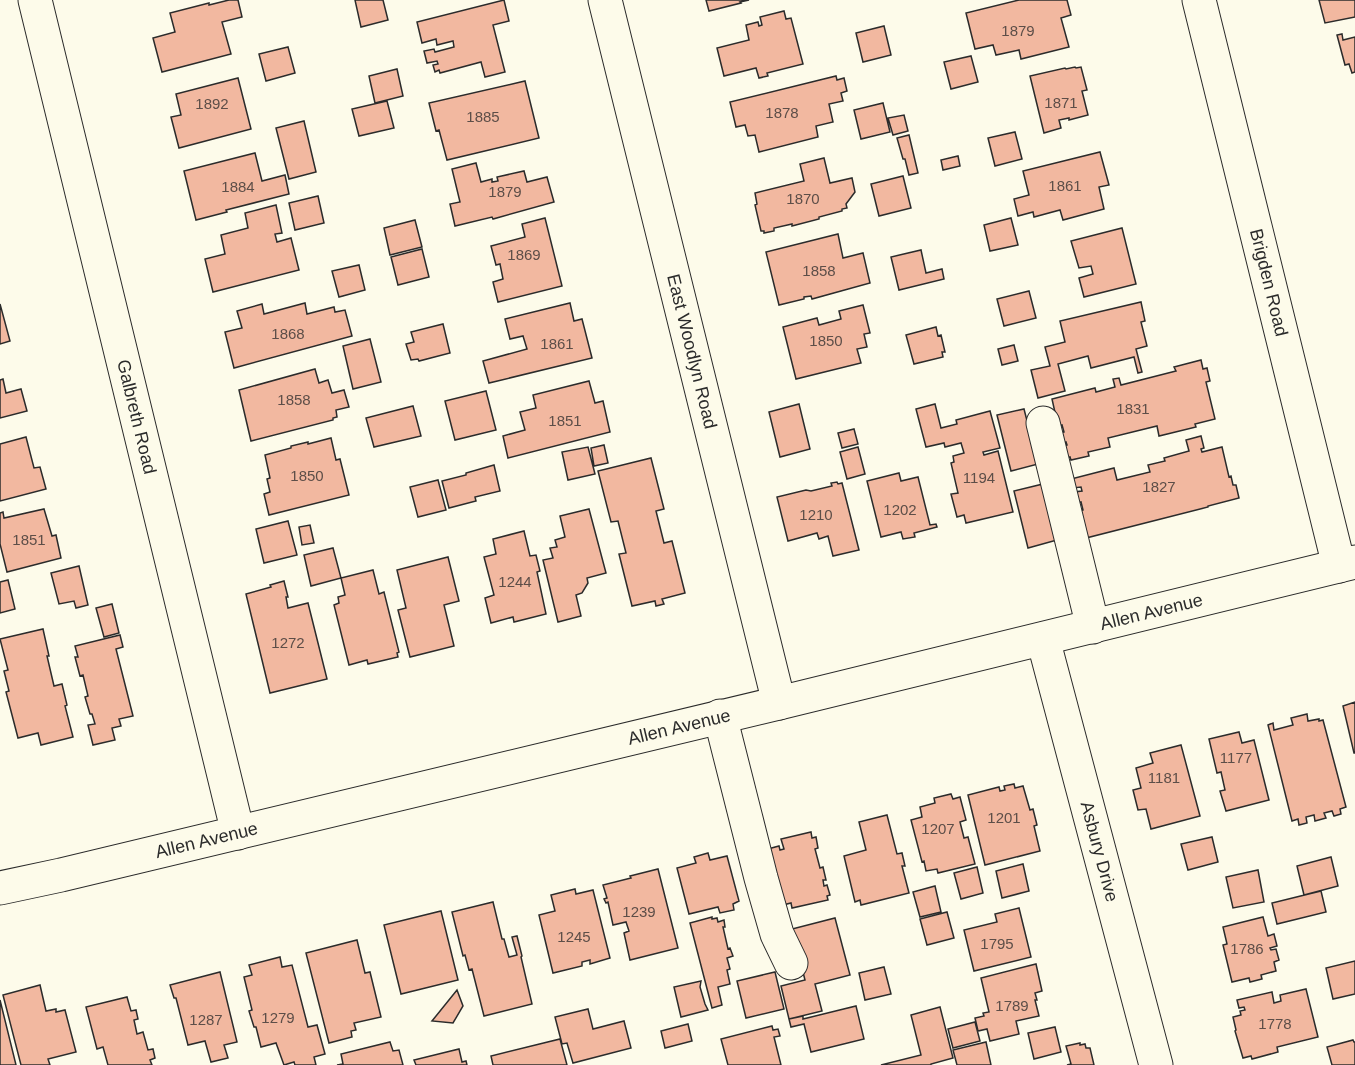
<svg xmlns="http://www.w3.org/2000/svg" width="1355" height="1065" viewBox="0 0 1355 1065" font-family="Helvetica,sans-serif">
  <rect width="100%" height="100%" fill="#fdfbea"/>
  <path fill="#f2b8a0" stroke="#2b2b2b" stroke-width="1.5" d="M229 0H238L242 17 222 22 231 54 162 72 153 38 175 32 170 13 209 3V5Z
    M355 0H383L388 20 361 27Z
    M504 0 509 21 493 25 505 72 485 77 481 62 440 73 439 70 435 72 433 65 438 64 437 61 427 63 424 51 434 49 435 52 454 47 453 41 437 45 436 39 422 43 417 22Z
    M706 0H749L740 2 741 3 709 11Z
    M1019 0H1067L1071 15 1061 18 1069 47 1021 59 1019 50 996 55 993 45 975 49 966 13Z
    M1319 0H1355V17L1325 23Z
    M784 11 786 19 791 18 803 64 767 73 768 76 759 78 756 68 724 76 717 48 749 40 746 25 758 22 759 26 762 25 760 17Z
    M884 26 891 55 863 62 856 33Z
    M1342 34 1343 40 1355 37V72L1352 73 1349 64 1345 65 1337 35Z
    M288 47 295 73 266 81 259 54Z
    M971 56 978 82 951 89 944 62Z
    M1075 67 1076 68 1081 67 1087 90 1082 91 1088 115 1069 120V118L1059 120 1061 128 1044 133 1030 76 1065 68 1066 69Z
    M397 69 403 96 375 103 369 76Z
    M836 76 837 80 844 78 847 91 841 93 843 101 829 104 833 122 816 126 818 137 759 152 755 135 748 136 745 125 736 127 730 102Z
    M238 78 251 129 179 148 171 117 181 115 176 94Z
    M525 81 539 138 447 160 439 130 436 131 429 103Z
    M387 101 394 128 359 136 352 109Z
    M883 103 890 132 861 139 854 110Z
    M904 115 908 131 893 135 888 118Z
    M304 121 316 172 289 179 276 128Z
    M1015 132 1022 159 995 166 988 138Z
    M909 135 918 173 909 175 905 159H903L897 138Z
    M1100 152 1109 185 1099 187 1104 209 1063 220 1060 210 1034 217 1033 212 1018 216 1014 199 1029 195 1023 171Z
    M255 153 262 181 285 175 289 194 226 210 227 212 196 220 184 171Z
    M958 156 960 166 943 170 941 160Z
    M824 158 830 183 852 178 855 192 846 204 847 208 842 209V211L819 217V219L792 226V224L774 228V231L764 233V231H761L755 205 757 204 755 193 804 181 800 164Z
    M476 163 481 182 492 179V182L498 181 497 177 524 171 527 182 547 177 554 202 493 219 492 217 455 226 450 204 460 202 452 169Z
    M903 176 911 208 879 216 871 184Z
    M318 196 324 223 295 230 289 203Z
    M276 205 282 233 275 234 277 242 291 238 299 270 213 292 205 259 225 254 221 235 248 228 245 213Z
    M545 218 562 286 498 302 493 282 503 279 500 264 496 265 491 246 525 237 522 224Z
    M1011 218 1018 245 990 251 984 225Z
    M415 220 422 247 390 255 384 228Z
    M1122 228 1136 284 1084 297 1079 278 1093 274 1091 266 1079 268 1071 241Z
    M838 234 843 258 863 253 870 283 812 299 811 296 804 297V299L779 305 766 252Z
    M422 249 429 277 398 285 391 257Z
    M921 250 926 273 942 269 944 279 899 290 891 257Z
    M359 265 365 290 339 297 332 271Z
    M1029 291 1036 318 1004 326 997 299Z
    M1141 302 1145 321 1141 322 1147 346 1136 349 1142 372 1138 373 1134 357 1091 368 1088 356 1058 364 1065 391 1038 398 1031 370 1050 366 1045 347 1065 342 1060 321Z
    M305 303 307 314 334 307 335 312 345 310 352 336 234 368 225 332 242 328 237 311 262 304 264 314Z
    M570 303 574 321 582 319 592 358 489 383 483 361 527 349 523 336 510 339 505 319Z
    M0 304 10 341 0 344Z
    M863 305 870 333 864 334 867 347 857 349 861 363 796 379 783 327 817 318 819 325 841 319 839 311Z
    M443 324 450 353 419 361 418 359 411 360 406 344 414 342 411 332Z
    M936 327 938 336 941 335 945 352H942L943 357 914 364 906 335Z
    M370 339 381 382 353 389 343 346Z
    M1014 345 1018 361 1002 365 998 349Z
    M1201 360 1203 369 1207 368 1210 381 1206 382 1215 419 1195 424 1196 427 1159 436 1157 426 1108 438 1110 447 1088 452 1089 456 1071 460 1070 457 1066 458 1063 446 1067 445 1066 442 1063 443 1060 433 1064 432 1062 425 1058 426 1052 399 1095 388 1096 392 1115 387 1113 379 1119 378 1121 385 1176 371 1174 367Z
    M315 369 319 383 328 380 332 393 344 390 349 407 336 410 337 417 333 418V420L251 441 239 390Z
    M3 379 6 393 21 389 27 411 0 418V380Z
    M589 381 595 403 603 401 610 432 508 458 503 436 525 430 520 412 536 408 533 395Z
    M486 391 496 430 455 440 445 401Z
    M799 404 810 449 780 457 769 412Z
    M935 404 941 428 957 424 956 420 990 411 1000 448 983 452 984 455 998 451 1013 512 966 523 964 515 957 517 951 494 958 493 951 463 954 462 953 456 964 453 961 443 945 447 944 443 926 447 916 409Z
    M413 406 421 436 374 447 366 418Z
    M1024 409 1038 464 1011 471 997 415Z
    M854 429 858 444 842 448 838 433Z
    M1201 436 1204 448 1201 449 1202 452 1222 447 1229 477 1231 476 1233 485H1236L1239 498 1208 506V507L1086 538 1079 511 1083 510 1081 502 1077 503 1074 492 1082 491 1081 487 1073 488 1071 479 1114 468 1117 480 1150 472 1148 465 1165 461 1164 458 1189 451 1186 440Z
    M26 437 34 468 40 467 46 489 0 501V444Z
    M331 438 336 460 340 459 349 495 269 515 264 494 270 492 267 479 270 478 265 455 291 448V446L308 442V444Z
    M604 445 608 463 594 466 591 448Z
    M588 447 595 474 568 480 562 452Z
    M858 447 865 474 847 479 840 452Z
    M651 458 664 509 656 511 664 543 672 541 685 593 662 599 664 604 656 606 655 601 632 606 619 554 626 553 618 521 611 522 598 471Z
    M494 465 500 491 475 497 476 501 449 508 442 481 466 475V473Z
    M899 473 901 481 918 477 930 525 936 524 937 527 914 533 915 537 903 539 901 532 881 537 867 481Z
    M438 480 446 510 418 517 410 487Z
    M837 482 838 484 842 483 859 550 833 556 828 536 819 539 817 533 788 541 777 497 806 490 811 491 832 486 831 483Z
    M1043 484 1057 540 1028 548 1014 491Z
    M44 509 52 536 56 535 61 558 7 572 0 544V513L3 512 4 518Z
    M589 509 606 573 587 578 588 583 582 593 576 595 581 616 558 622 543 560 553 558 550 548 557 547 555 540 565 537 560 516Z
    M288 521 297 555 264 563 256 529Z
    M310 525 314 543 302 545 299 527Z
    M524 531 530 556 536 555 540 571 537 572 546 614 514 622 513 617 491 623 485 598 494 595 484 557 496 554 493 539Z
    M333 548 341 578 311 586 304 555Z
    M448 557 459 601 444 605 454 646 410 657 398 610 406 608 397 570Z
    M79 566 88 605 76 608 74 601 59 604 51 573Z
    M373 570 379 594 384 592 399 652 397 653 398 657 368 664 367 660 349 665 334 605 339 603 338 597 345 595 341 578Z
    M8 580 15 609 0 613V582Z
    M284 581 288 597H286L288 608 308 603 327 679 270 693 246 594 271 587 270 585Z
    M112 604 119 633 104 637 96 608Z
    M43 629 49 656H47L54 686 62 684 67 705 65 706 73 737 41 745 38 733 18 738 6 692 9 691 4 671 8 670 0 639Z
    M120 635 123 647 116 649 133 716 119 719 121 726 112 728 115 740 93 745 88 725 95 724 92 714H90L85 697 88 696 83 675 80 676 75 657H78L75 646Z
    M1355 702V753H1354L1343 706Z
    M1307 714 1308 721 1319 719V721L1323 720 1346 807 1340 809 1341 814 1334 816 1332 811 1324 813 1326 818 1315 821 1314 815 1306 817 1307 823 1299 825 1298 819 1292 821 1268 725 1273 723 1274 730 1293 725 1291 718Z
    M1239 732 1242 743 1254 740 1269 800 1226 811 1220 791 1225 790 1221 772 1217 773 1209 739Z
    M1181 745 1200 816 1151 829 1146 809 1138 810 1133 790 1141 788 1136 768 1153 763 1150 753Z
    M1014 784 1015 788 1023 786 1030 810 1033 809 1037 825 1034 826 1040 851 985 865 968 795 999 787 1000 791 1005 790 1004 786Z
    M951 794 953 799 960 797 966 820 960 822 964 838 968 837 975 864 938 873 937 869 926 871 924 861 922 862 911 820 922 817 920 807 935 803 934 798Z
    M887 815 897 854 902 853 905 866H902L909 893 861 905 860 900 855 902 844 856 866 850 859 822Z
    M811 832 812 838 816 837 818 848 815 849 820 868 823 867 826 880H823L824 886 827 885 830 895 827 896 828 900 792 908 791 903 775 907 764 850 779 846 780 850 784 849 781 839Z
    M1212 837 1218 862 1188 870 1181 844Z
    M708 853 710 860 727 856 739 901 733 904 734 910 720 913 718 907 689 914 677 868 696 863 694 857Z
    M1331 857 1338 886 1304 895 1297 866Z
    M1023 864 1029 891 1002 898 996 871Z
    M977 867 983 893 961 899 954 873Z
    M658 869 678 948 630 960 624 933 629 931 626 922 613 925 608 902 606 903 604 899 607 898 603 885 631 878 630 876Z
    M1258 870 1264 902 1233 908 1226 877Z
    M935 886 941 912 920 917 913 892Z
    M575 889 576 894 593 890 610 958 590 964V960L582 962V966L553 973 539 915 555 911 551 895Z
    M1321 891 1326 912 1277 924 1272 903Z
    M493 902 502 939H504L509 957 517 955 512 937 517 936 522 956 521 957 532 1004 484 1016 472 969 469 970 465 955 463 956 452 912Z
    M1019 908 1031 957 974 971 964 930 997 922 995 914Z
    M441 911 458 980 401 994 384 925Z
    M947 912 954 938 927 945 920 919Z
    M712 917V919L717 918 718 922 724 920 725 927H723L728 949 730 948 733 956 727 958 730 969 727 970 730 984 718 987 722 1005 712 1008 690 923Z
    M1263 917 1268 936 1274 934 1277 946 1270 948 1271 950 1276 949 1279 960 1274 962 1276 971 1261 975 1262 979 1250 982 1249 978 1232 982 1223 945 1227 944 1223 927Z
    M835 918 850 975 815 984 822 1011 789 1019 781 986 805 980 792 929Z
    M357 940 365 973 370 972 381 1017 354 1023 356 1030 351 1031 352 1037 329 1043 306 953Z
    M280 957 282 967 292 965 308 1027 317 1025 325 1054 314 1057 316 1065H295L294 1062 284 1065 276 1043 261 1047 256 1027H254L249 1011 252 1010 244 977 252 975 249 965Z
    M1355 961V994L1333 999 1326 968Z
    M1036 964 1042 991 1035 993 1037 1000H1035L1039 1016 1016 1021 1019 1034 990 1041 987 1029 978 1031 975 1018 984 1016 983 1013 989 1012 981 978Z
    M884 967 891 994 865 1000 859 973Z
    M220 972 237 1042 224 1045 228 1058 211 1062 205 1041 188 1045 176 998H174L170 985Z
    M775 972 784 1009 746 1018 737 981Z
    M701 981 700 987 705 1004 708 1010 681 1017 674 987Z
    M40 985 46 1011 56 1009V1012L65 1010 76 1052 48 1059 50 1065H21L3 995Z
    M1306 989 1318 1037 1277 1047 1278 1052 1252 1059 1251 1056 1243 1058 1235 1031 1236 1030 1233 1017 1241 1015 1240 1011 1245 1010 1244 1007 1239 1008 1237 1000 1272 992 1274 1003 1281 1001 1280 995Z
    M457 990 463 1006 453 1023 432 1021Z
    M127 997 131 1011 136 1010 138 1019 134 1020 137 1034 143 1032 148 1050 153 1049 155 1058 150 1060 152 1065H108L103 1047 97 1049 86 1007Z
    M0 1000 16 1065H0Z
    M856 1006 864 1039 811 1052 804 1024 791 1027 789 1019 803 1016V1019Z
    M940 1007 953 1058 931 1064V1065H881L921 1055 911 1015Z
    M588 1009 593 1029 624 1021 631 1048 573 1063 567 1043 562 1044 555 1017Z
    M975 1022 980 1041 953 1048 948 1029Z
    M688 1024 692 1041 665 1048 661 1031Z
    M772 1026 773 1030 778 1029 780 1036 774 1037 781 1065H728L721 1039Z
    M1055 1027 1061 1052 1034 1059 1028 1033Z
    M560 1039 567 1065H493L491 1056Z
    M1353 1040 1354 1042H1355V1065H1332L1327 1047Z
    M390 1042 393 1051 399 1050 403 1065H337L343 1064 341 1054Z
    M986 1042 991 1065H957L953 1050Z
    M1080 1043V1045L1085 1044 1086 1048H1090L1094 1065H1067L1071 1064 1066 1046Z
    M459 1049 462 1062 466 1061 467 1065H416L414 1060Z"/>
  <g fill="none" stroke-linecap="round" stroke-linejoin="round">
    <g stroke="#2b2b2b" stroke-width="35">
      <g id="minor">
        <path id="s1" d="M35 0 238 833"/>
        <path id="s2" d="M605 0 779 703"/>
        <path id="s3" d="M1199 0 1339 566"/>
        <path d="M1043 423 1093 627"/>
        <path id="s4" d="M1043 639 1156 1065"/>
        <path d="M720 716 761 878 777 934 791 963"/>
        <path id="s5" d="M0 888 61 875 779 703 1355 562"/>
      </g>
    </g>
    <use href="#minor" stroke="#fdfbea" stroke-width="33"/>
  </g>
  <g text-anchor="middle" stroke-width="4.5" stroke-linejoin="round" paint-order="stroke">
    <g font-size="15" fill="#5d4e48">
      <text x="1018" y="36">1879</text>
      <text x="1061" y="108">1871</text>
      <text x="212" y="109">1892</text>
      <text x="782" y="118">1878</text>
      <text x="483" y="122">1885</text>
      <text x="1065" y="191">1861</text>
      <text x="238" y="192">1884</text>
      <text x="505" y="197">1879</text>
      <text x="803" y="204">1870</text>
      <text x="524" y="260">1869</text>
      <text x="819" y="276">1858</text>
      <text x="288" y="339">1868</text>
      <text x="826" y="346">1850</text>
      <text x="557" y="349">1861</text>
      <text x="294" y="405">1858</text>
      <text x="1133" y="414">1831</text>
      <text x="565" y="426">1851</text>
      <text x="307" y="481">1850</text>
      <text x="979" y="483">1194</text>
      <text x="1159" y="492">1827</text>
      <text x="900" y="515">1202</text>
      <text x="816" y="520">1210</text>
      <text x="29" y="545">1851</text>
      <text x="515" y="587">1244</text>
      <text x="288" y="648">1272</text>
      <text x="1236" y="763">1177</text>
      <text x="1164" y="783">1181</text>
      <text x="1004" y="823">1201</text>
      <text x="938" y="834">1207</text>
      <text x="639" y="917">1239</text>
      <text x="574" y="942">1245</text>
      <text x="997" y="949">1795</text>
      <text x="1247" y="954">1786</text>
      <text x="1012" y="1011">1789</text>
      <text x="278" y="1023">1279</text>
      <text x="206" y="1025">1287</text>
      <text x="1275" y="1029">1778</text>
    </g>
    <g font-size="18" fill="#2b2b2b" stroke="#fdfbea">
      <text dy="6" stroke="none"><textPath href="#s3" startOffset="291">Brigden Road</textPath></text>
      <text dy="6" stroke="none"><textPath href="#s2" startOffset="362">East Woodlyn Road</textPath></text>
      <text dy="6" stroke="none"><textPath href="#s1" startOffset="429">Galbreth Road</textPath></text>
      <text dy="6" stroke="none"><textPath href="#s5" startOffset="1184">Allen Avenue</textPath></text>
      <text dy="6" stroke="none"><textPath href="#s5" startOffset="698">Allen Avenue</textPath></text>
      <text dy="6" stroke="none"><textPath href="#s5" startOffset="212">Allen Avenue</textPath></text>
      <text dy="6" stroke="none"><textPath href="#s4" startOffset="220">Asbury Drive</textPath></text>
    </g>
  </g>
</svg>
